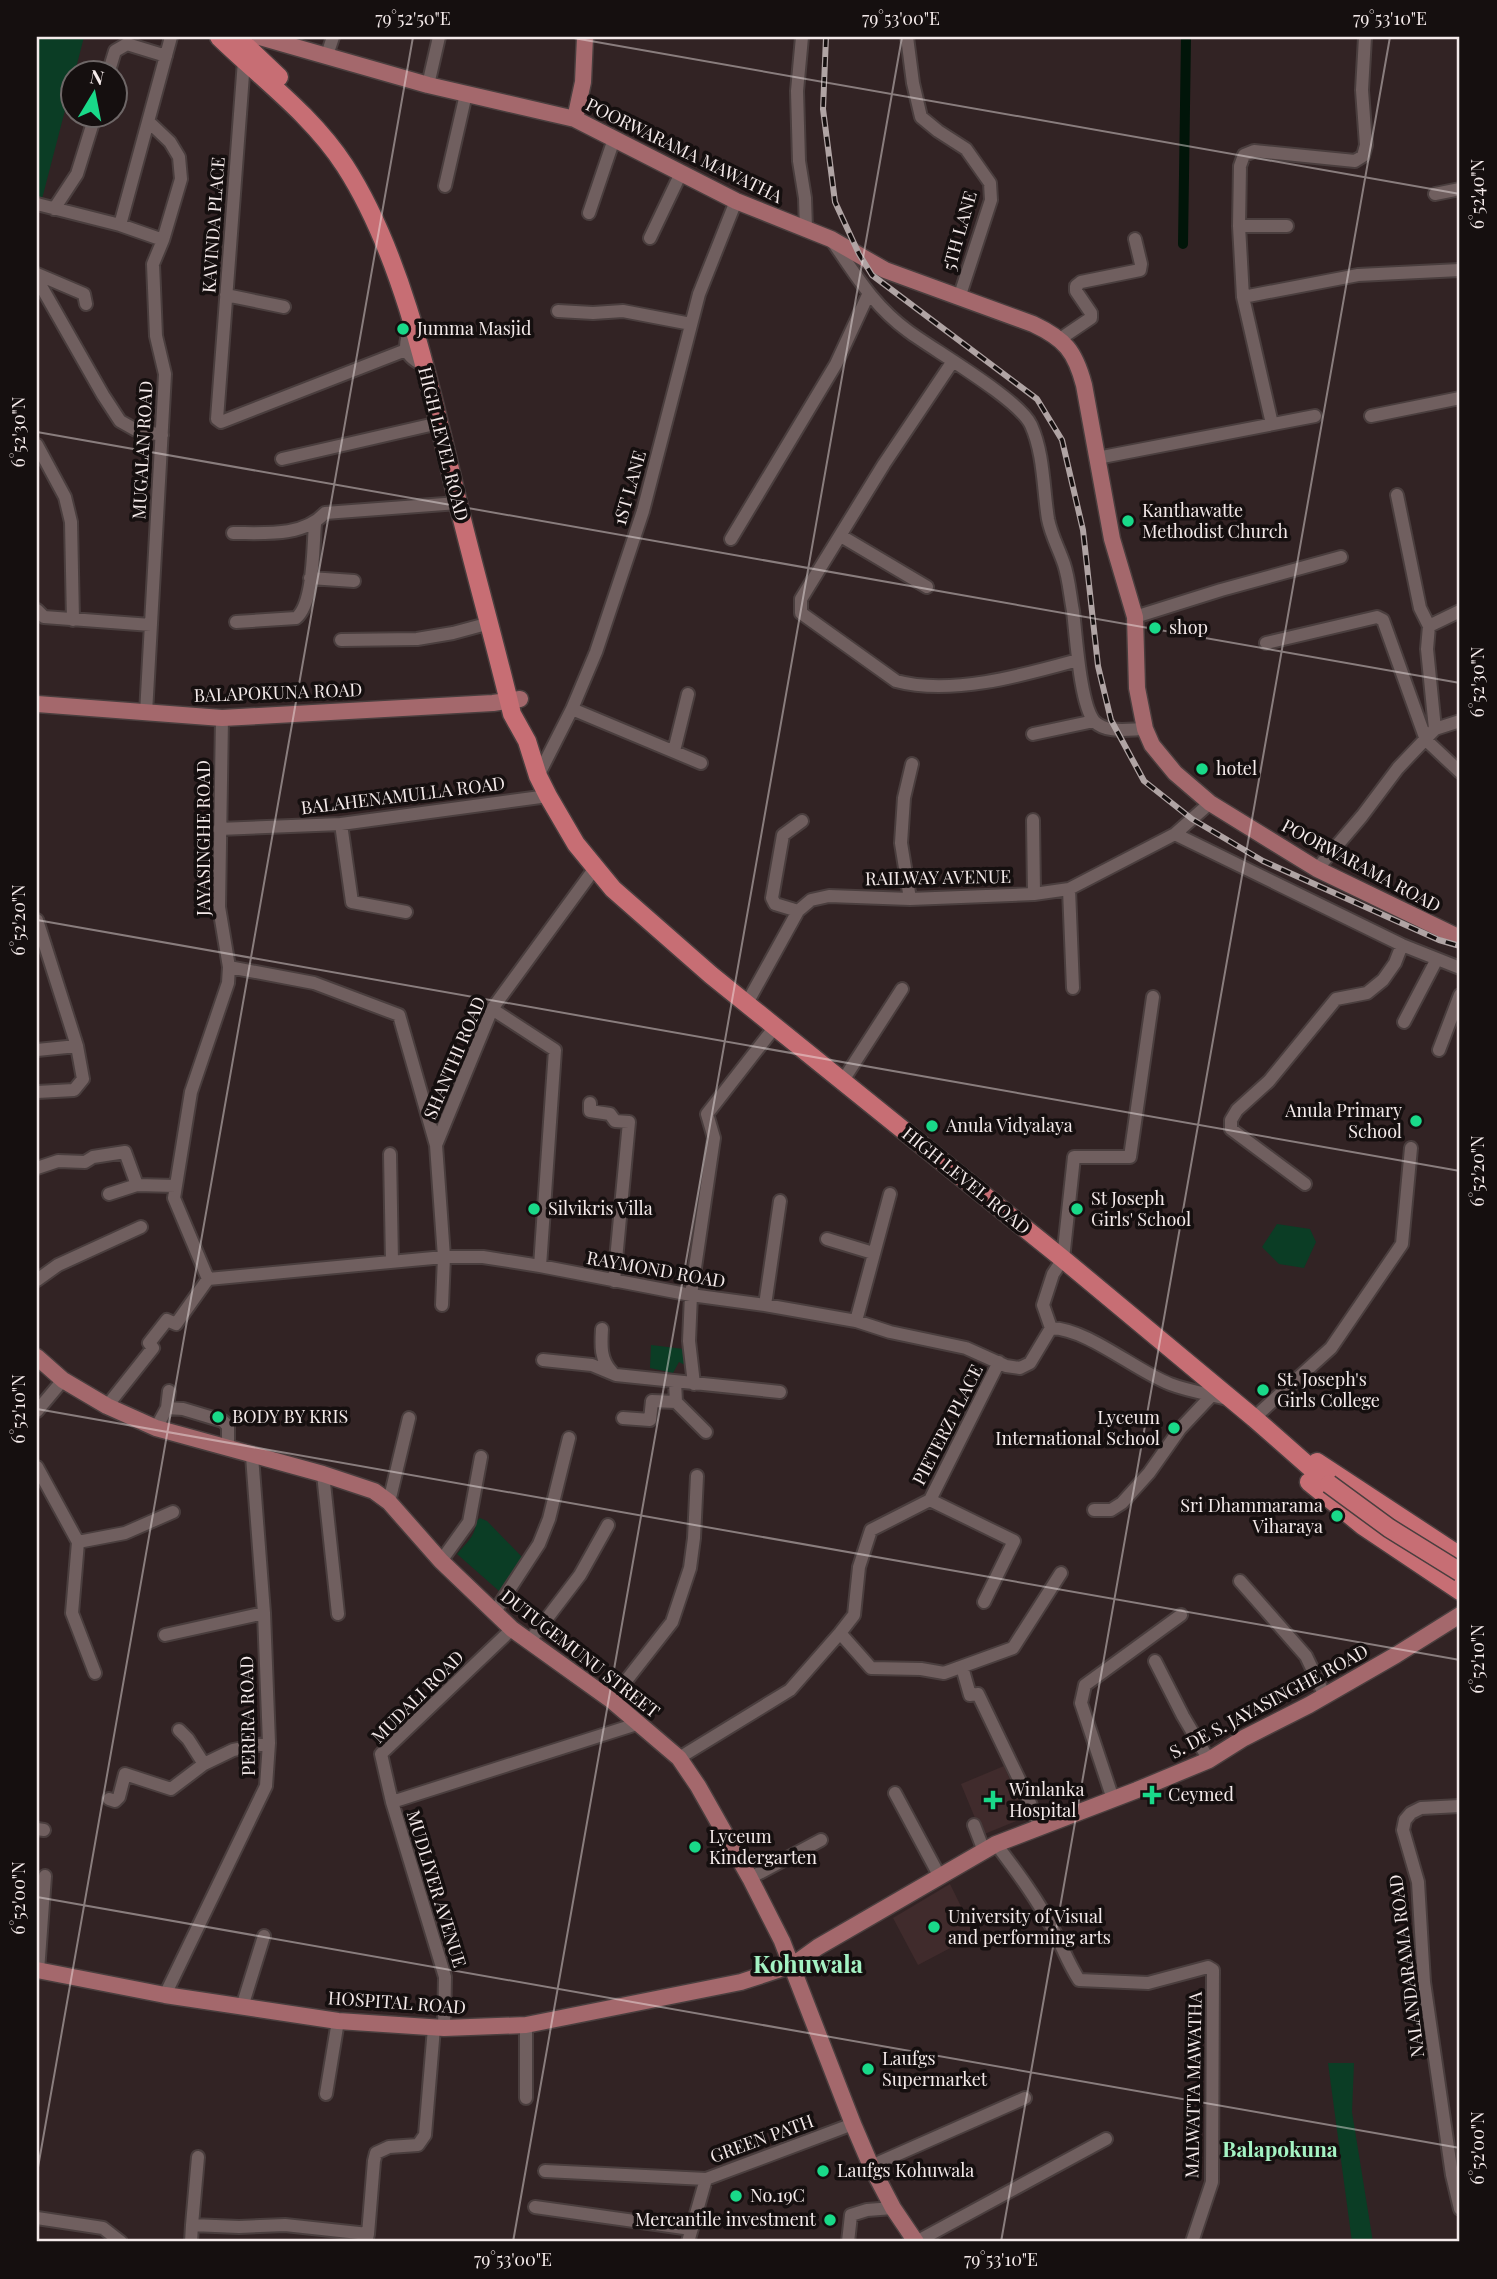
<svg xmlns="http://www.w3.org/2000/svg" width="1497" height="2279" viewBox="0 0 1497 2279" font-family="'Playfair Display',serif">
  <rect width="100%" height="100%" fill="#322324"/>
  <path fill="#402b2c" d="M1004 1766 1026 1817 982 1835 961 1784Z
    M950 1884 975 1935 918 1965 893 1918Z"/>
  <path fill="#0b3d25" d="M37 37H84L42 199 37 197Z
    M1277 1224 1310 1229 1316 1242 1304 1268 1279 1264 1262 1247Z
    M651 1345 684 1349 685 1365 679 1362 673 1373 650 1368Z
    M480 1518 487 1521 522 1557 499 1591 457 1554C466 1543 476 1536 476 1521Z
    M1328 2063H1354L1352 2112 1373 2242H1352Z"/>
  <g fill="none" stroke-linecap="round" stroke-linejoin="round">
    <path stroke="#011509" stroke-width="10" d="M1183 244 1186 37"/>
    <g stroke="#4a3e3e" stroke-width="16">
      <path id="minor" d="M802 37 797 91 799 161 805 198 806 229
        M907 37 913 83 921 117 938 131 966 149 990 183 991 200 959 298
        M327 55 333 37
        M248 56 244 61 217 419 221 422 406 350
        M108 74 115 51 127 44 166 56
        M428 85 439 37
        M445 186 466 94
        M1435 194 1460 189
        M37 204 120 225 163 240
        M54 209 77 174 95 116
        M589 213 614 139
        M120 225 171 37
        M1239 226H1287
        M650 238 681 173
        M833 242C857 277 874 306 908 331 935 351 1019 399 1031 425 1044 454 1043 488 1048 519 1051 535 1059 549 1064 564 1069 579 1070 596 1073 611 1076 635 1080 704 1094 721 1106 734 1130 729 1145 729
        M37 274 84 294 86 304
        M37 279 103 395 120 421 136 430 162 435
        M226 295 284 307
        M1243 297 1358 275 1460 270
        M558 311 593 313 623 311 691 324
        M412 325C404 345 401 354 423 365
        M1060 339 1091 318V313L1076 291V286L1081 282 1140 270 1141 264 1135 239
        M953 361 884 464 801 599V613L896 681C951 696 1024 675 1078 660
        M1371 416 1460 398
        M1272 424 1243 297 1239 226 1240 166 1244 155 1254 151 1355 161 1363 156 1366 145 1362 90 1365 37
        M37 445 65 497 71 522 73 620
        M1097 458 1315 416
        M282 459 439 423
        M1397 495 1420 608 1429 626
        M233 533C264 533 303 537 325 513L458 503
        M841 536 927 587
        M731 539 836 364 868 295
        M310 578 354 581
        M37 610 44 617 151 625
        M1135 617 1221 590 1341 557
        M236 622 296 618C314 604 313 546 315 524
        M341 640 417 639 453 633 490 623
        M1266 643 1377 617 1383 620 1426 740 1460 772
        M572 709 701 763
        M146 713 165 374 156 336 153 264 163 240 181 179 179 157 170 142 149 122
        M1435 729 1460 721
        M1033 734 1094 721
        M674 751 688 694
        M538 776 572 709 596 652 643 511 699 294 736 201
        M1033 820 1034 894
        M341 824 352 902 406 912
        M219 829 341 824 548 796
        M1175 834 1402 945 1460 968
        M1317 869 1362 816 1398 768 1435 729 1427 649 1429 626 1460 611
        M1069 889 1073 988
        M910 899 901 843 904 798 912 764
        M798 911 775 904 772 898 783 835 802 821
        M37 920 77 1046 83 1079 74 1090 37 1092
        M229 967 314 983 399 1015 436 1145 492 1009 595 868
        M746 1005 798 911 811 900 829 896 910 899 1034 894 1069 889 1175 834 1210 803
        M492 1009 555 1050 540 1266
        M1404 1022 1437 959
        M37 1050 77 1046
        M1439 1050 1460 995
        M842 1082 902 989
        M590 1103V1111L610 1114 615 1121 629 1122 614 1281
        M436 1145 444 1257 442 1305
        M390 1154 392 1262
        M37 1168 58 1161 85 1162 93 1157 125 1152 137 1185 176 1186
        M1305 1184 1231 1129V1120L1237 1110 1269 1081 1336 999 1367 993 1383 980 1395 963 1402 945
        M109 1194 137 1185
        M827 1239 873 1253
        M208 1279 174 1198 191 1092 228 983 229 967 219 907 222 718
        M37 1280 58 1265 141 1227
        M765 1305 780 1201
        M856 1321 890 1194
        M1051 1328 1043 1305 1053 1274 1063 1259 1074 1157H1130L1153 997
        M602 1329C601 1345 600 1360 612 1372
        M543 1360 592 1365 616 1375 780 1392
        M675 1382 676 1402 706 1432
        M694 1384 689 1341 691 1295 714 1138 707 1114 774 1028
        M107 1406 153 1348 149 1343 167 1320 176 1324 208 1279 444 1257H483L540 1266 691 1295 765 1305 856 1321 890 1332 966 1348 1006 1366 1020 1368 1030 1363 1051 1328C1088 1329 1134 1370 1170 1384 1188 1391 1209 1394 1228 1399
        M167 1408 183 1409 223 1421 228 1426V1448
        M37 1411 63 1380
        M623 1418 650 1420 652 1401 676 1402
        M1254 1418 1331 1348 1402 1244 1411 1148
        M156 1428 167 1408 169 1391
        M37 1467 78 1542 72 1613 95 1673
        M323 1474 338 1614
        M930 1500 1014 1541 984 1602
        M389 1502 409 1418
        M1094 1510H1111L1122 1503 1149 1473 1180 1429 1212 1395
        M78 1542 125 1533 173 1512
        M441 1561 469 1522 481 1457
        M1240 1581 1306 1656 1325 1696
        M494 1613 539 1544 549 1519 569 1438
        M840 1633 871 1668 921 1669 944 1673 1013 1648 1061 1573
        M165 1635 264 1613
        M529 1642 580 1575 608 1525
        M1155 1661 1183 1716 1209 1760
        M962 1667 970 1695 978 1694 1027 1796 1040 1827
        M611 1700 672 1622 690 1568 694 1538 697 1476
        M179 1730 188 1739 204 1764
        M679 1758 790 1690 840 1633 854 1615 859 1567 871 1530 930 1500 999 1362
        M895 1793 940 1877
        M109 1799 115 1801 119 1797 125 1774 171 1789 204 1764 233 1750 269 1743
        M1113 1799 1081 1703 1085 1685 1181 1615
        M392 1802 640 1723
        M1460 1806 1421 1808 1411 1813 1405 1820 1403 1830 1418 1882 1424 1982 1452 2175 1460 2209
        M974 1825 984 1851
        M37 1829 44 1830
        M996 1844C1017 1872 1038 1900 1054 1931 1063 1948 1068 1963 1079 1980L1148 1983 1208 1967 1213 1970 1212 2182 1192 2242
        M750 1878 821 1840
        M38 1971 45 1876
        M165 1995 266 1786 269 1743 264 1613 252 1456
        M242 2007 264 1936
        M526 2025V2098
        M444 2028 445 1977 392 1802 381 1754 512 1629
        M326 2094 338 2021
        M871 2166 1025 2098
        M545 2171 706 2179
        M535 2207 691 2229
        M37 2218 103 2228 121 2242
        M192 2225 198 2157
        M191 2242 192 2225 239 2227 285 2225 368 2234
        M366 2242 368 2234 374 2161 376 2153 389 2147 418 2145 425 2135 434 2028
        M688 2242 706 2179 853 2124
        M848 2242 851 2215 867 2210 893 2208
        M916 2242 1106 2139"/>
    </g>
    <g stroke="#4a3e3e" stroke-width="19">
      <path id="major" d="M260 37 428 85 575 119 736 201 831 239 885 270 1033 324C1065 339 1075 351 1084 385L1112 539 1135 617 1137 688 1145 729 1152 745 1175 773 1210 803 1317 869 1460 938
        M575 119 583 82 585 37
        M37 704 222 718 493 703 520 699
        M37 1357 63 1380 107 1406 156 1428 323 1474 374 1491 389 1502 441 1561 512 1629 611 1700 679 1758 698 1786 750 1878 782 1941 853 2124 871 2166 893 2208 916 2242
        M37 1970 165 1995 338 2021 444 2028 526 2025 741 1982 793 1965 818 1947 996 1844 1137 1790 1209 1760 1244 1738 1309 1705 1396 1655 1460 1615"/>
    </g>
    <g stroke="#4a3e3e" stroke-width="21">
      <path id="highway" d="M219 37C261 78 312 115 345 166 405 259 432 395 458 503 475 573 495 643 512 714L527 741 538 776 548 796 576 844 613 889 711 975 1063 1259 1254 1418 1329 1484
        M237 37 279 77
        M1317 1462 1460 1556
        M1309 1482 1363 1526 1460 1591"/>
    </g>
    <use href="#minor" stroke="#705f5f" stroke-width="12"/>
    <use href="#major" stroke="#a4686c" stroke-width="16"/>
    <use href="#highway" stroke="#c76e74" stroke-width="18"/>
    <g stroke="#b0a4a4" stroke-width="6">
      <path id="rail" d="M826 37 823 109 835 202 859 254 872 275 1037 399 1062 440 1083 530 1098 666 1111 720 1144 781 1192 819 1263 861 1439 940 1460 946"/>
    </g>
    <use href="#rail" stroke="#150f0f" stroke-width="3.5" stroke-dasharray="10" stroke-linecap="butt"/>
    <g stroke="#4a3e3e" stroke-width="21" stroke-linecap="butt">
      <path id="highway-bridge" d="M1329 1484 1389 1528 1460 1572"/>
    </g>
    <use href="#highway-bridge" stroke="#c76e74" stroke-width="18"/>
  </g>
  <path fill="none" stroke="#f4eaea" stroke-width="2" stroke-opacity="0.45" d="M568 37 1460 194M37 432 1460 683M37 920 1460 1171M37 1409 1460 1660M37 1897 1460 2148M37 2173 413 37M513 2242 902 37M1001 2242 1390 37"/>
  <g fill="#19d989" stroke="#150f0f" stroke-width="2.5">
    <circle cx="403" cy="329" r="7"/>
    <circle cx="1128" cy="521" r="7"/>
    <circle cx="1155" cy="628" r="7"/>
    <circle cx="1202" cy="769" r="7"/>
    <circle cx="1416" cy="1121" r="7"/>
    <circle cx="932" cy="1126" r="7"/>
    <circle cx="534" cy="1209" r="7"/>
    <circle cx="1077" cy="1209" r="7"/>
    <circle cx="1263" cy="1390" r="7"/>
    <circle cx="218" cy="1417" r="7"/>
    <circle cx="1174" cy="1428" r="7"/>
    <circle cx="1337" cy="1516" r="7"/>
    <path d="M1148.5 1784.5h7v7h7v7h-7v7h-7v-7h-7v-7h7z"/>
    <path d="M989.5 1789.5h7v7h7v7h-7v7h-7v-7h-7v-7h7z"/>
    <circle cx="695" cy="1847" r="7"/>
    <circle cx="934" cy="1927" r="7"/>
    <circle cx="868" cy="2069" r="7"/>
    <circle cx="823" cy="2171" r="7"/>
    <circle cx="736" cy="2196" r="7"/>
    <circle cx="830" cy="2220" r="7"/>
  </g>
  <g text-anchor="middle" stroke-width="7" stroke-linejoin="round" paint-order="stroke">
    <g font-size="18" fill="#f4eaea" stroke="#150f0f">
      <text transform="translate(684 151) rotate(26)" y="6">POORWARAMA MAWATHA</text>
      <text transform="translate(214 225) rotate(-86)" y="6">KAVINDA PLACE</text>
      <text transform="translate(960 231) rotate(-74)" y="6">5TH LANE</text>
      <text transform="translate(443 444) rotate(76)" y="6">HIGH LEVEL ROAD</text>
      <text transform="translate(143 450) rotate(-87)" y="6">MUGALAN ROAD</text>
      <text transform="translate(630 488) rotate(-74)" y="6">1ST LANE</text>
      <text transform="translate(278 693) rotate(-2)" y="6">BALAPOKUNA ROAD</text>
      <text transform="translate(403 796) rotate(-7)" y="6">BALAHENAMULLA ROAD</text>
      <text transform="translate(204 838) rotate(-90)" y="6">JAYASINGHE ROAD</text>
      <text transform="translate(1361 866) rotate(28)" y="6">POORWARAMA ROAD</text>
      <text transform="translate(938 878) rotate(-1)" y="6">RAILWAY AVENUE</text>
      <text transform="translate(455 1058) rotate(-67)" y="6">SHANTHI ROAD</text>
      <text transform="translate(966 1181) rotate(39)" y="6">HIGH LEVEL ROAD</text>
      <text transform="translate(656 1270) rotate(10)" y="6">RAYMOND ROAD</text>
      <text transform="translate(948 1425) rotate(-63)" y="6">PIETERZ PLACE</text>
      <text transform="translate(580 1654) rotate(38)" y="6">DUTUGEMUNU STREET</text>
      <text transform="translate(418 1697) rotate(-45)" y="6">MUDALI ROAD</text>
      <text transform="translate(1269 1702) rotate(-28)" y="6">S. DE S. JAYASINGHE ROAD</text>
      <text transform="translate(248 1716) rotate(-91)" y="6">PERERA ROAD</text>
      <text transform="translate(436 1889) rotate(73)" y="6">MUDLIYER AVENUE</text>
      <text transform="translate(1407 1966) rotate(-97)" y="6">NALANDARAMA ROAD</text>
      <text transform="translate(397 2003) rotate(4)" y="6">HOSPITAL ROAD</text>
      <text transform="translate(1194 2085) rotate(-89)" y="6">MALWATTA MAWATHA</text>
      <text transform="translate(762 2139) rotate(-20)" y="6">GREEN PATH</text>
    </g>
    <g font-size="18" fill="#f4eaea" stroke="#150f0f" text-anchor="start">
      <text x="417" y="335">Jumma Masjid</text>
      <text x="1142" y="517">Kanthawatte<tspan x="1142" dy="21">Methodist Church</tspan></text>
      <text x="1169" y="634">shop</text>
      <text x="1216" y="775">hotel</text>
      <text x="1402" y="1117" text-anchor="end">Anula Primary<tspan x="1402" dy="21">School</tspan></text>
      <text x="946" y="1132">Anula Vidyalaya</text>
      <text x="1091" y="1205">St Joseph<tspan x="1091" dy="21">Girls' School</tspan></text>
      <text x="548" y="1215">Silvikris Villa</text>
      <text x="1277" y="1386">St. Joseph's<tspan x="1277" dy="21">Girls College</tspan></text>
      <text x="232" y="1423">BODY BY KRIS</text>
      <text x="1160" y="1424" text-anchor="end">Lyceum<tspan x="1160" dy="21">International School</tspan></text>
      <text x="1323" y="1512" text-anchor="end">Sri Dhammarama<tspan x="1323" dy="21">Viharaya</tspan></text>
      <text x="1009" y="1796">Winlanka<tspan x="1009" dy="21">Hospital</tspan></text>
      <text x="1168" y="1801">Ceymed</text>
      <text x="709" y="1843">Lyceum<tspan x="709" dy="21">Kindergarten</tspan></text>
      <text x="948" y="1923">University of Visual<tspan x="948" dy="21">and performing arts</tspan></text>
      <text x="882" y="2065">Laufgs<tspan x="882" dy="21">Supermarket</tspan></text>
      <text x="837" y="2177">Laufgs Kohuwala</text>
      <text x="750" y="2202">No.19C</text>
      <text x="816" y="2226" text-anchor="end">Mercantile investment</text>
    </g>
    <g font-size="21" font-weight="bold" fill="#a4f2c3" stroke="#150f0f">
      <text x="1280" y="2157">Balapokuna</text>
    </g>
    <g font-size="24" font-weight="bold" fill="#a4f2c3" stroke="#150f0f">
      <text x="808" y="1973">Kohuwala</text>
    </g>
  </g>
  <rect width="1497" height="2279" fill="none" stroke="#150f0f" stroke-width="77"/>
  <g transform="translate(94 94) rotate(10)"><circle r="33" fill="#150f0f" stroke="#6e6767" stroke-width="2"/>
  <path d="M0-5L12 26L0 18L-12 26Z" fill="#19d989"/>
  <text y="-10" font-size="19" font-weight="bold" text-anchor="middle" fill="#f4eaea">N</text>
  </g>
  <rect x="38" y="38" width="1420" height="2202" fill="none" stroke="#f4eaea" stroke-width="2.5"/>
  <g font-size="18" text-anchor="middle" fill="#f4eaea">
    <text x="413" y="25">79°52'50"E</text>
    <text x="901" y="25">79°53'00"E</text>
    <text x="1390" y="25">79°53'10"E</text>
    <text transform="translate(1478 194) rotate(-90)" y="6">6°52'40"N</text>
    <text transform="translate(19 432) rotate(-90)" y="6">6°52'30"N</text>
    <text transform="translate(1478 682) rotate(-90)" y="6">6°52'30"N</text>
    <text transform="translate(19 920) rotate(-90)" y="6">6°52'20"N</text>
    <text transform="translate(1478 1171) rotate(-90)" y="6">6°52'20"N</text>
    <text transform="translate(19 1409) rotate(-90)" y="6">6°52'10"N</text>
    <text transform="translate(1478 1659) rotate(-90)" y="6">6°52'10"N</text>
    <text transform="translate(19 1898) rotate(-90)" y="6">6°52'00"N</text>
    <text transform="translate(1478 2148) rotate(-90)" y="6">6°52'00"N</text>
    <text x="513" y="2266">79°53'00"E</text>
    <text x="1001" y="2266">79°53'10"E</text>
  </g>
</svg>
